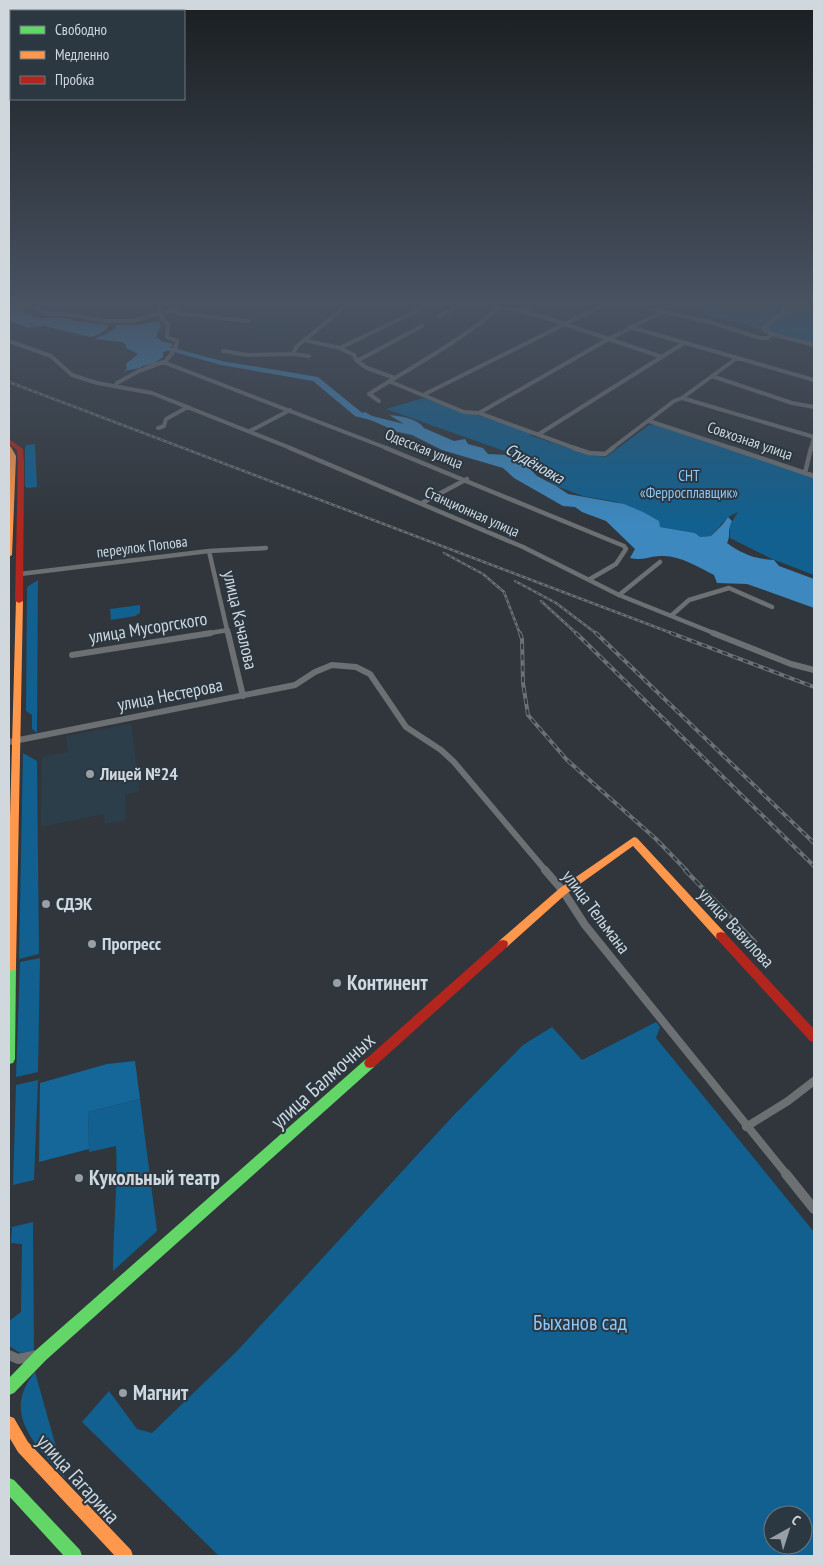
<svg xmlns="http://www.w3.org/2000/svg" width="823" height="1565" viewBox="0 0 823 1565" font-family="'PT Sans Narrow',sans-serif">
  <rect width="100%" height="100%" fill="#30363c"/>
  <path fill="#2d3e4b" d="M272 305H314L280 337 251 336Z
    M131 724 140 791 125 795 126 820 105 824 104 814 41 827 42 757 68 752 66 736Z"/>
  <path fill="#11608f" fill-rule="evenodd" d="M703 305H814V343L694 311Z
    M423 398 526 431 532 436 589 455 606 457 649 425 656 424 814 476V575L772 559 730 538V525L738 512 728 517 711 536 700 537 695 533 660 527 617 502 583 496 556 486 516 455 386 409Z
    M35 444 37 487 27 488 25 486V449L26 445Z
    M38 580 37 733 32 729V715L26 711 27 587Z
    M140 605V613L135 616 111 620 110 609Z
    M23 753 37 761 39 954 19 959Z
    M40 958 38 1072 16 1077 20 962Z
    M656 1022 660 1027 656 1038 814 1232V1556H219L82 1422 109 1391 137 1429 152 1433 238 1350 453 1116 523 1045 552 1027 582 1060ZM773 1515H803V1545H773Z
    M38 1080 34 1180 13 1185 16 1085Z
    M140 1099 157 1231 113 1271C113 1229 118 1188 116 1146L89 1152 88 1112Z
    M33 1222 34 1351 20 1353 9 1346V1321L21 1312 22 1244 11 1243 12 1227Z
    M35 1372 65 1479C37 1446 0 1414 35 1372Z"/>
  <path fill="#156699" d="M135 1061 140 1099 88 1112 89 1149 39 1162 40 1083 107 1064Z"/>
  <path fill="#3d88be" d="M17 307 23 308 21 309C25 314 30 313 34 318H66L75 321 108 325 107 329 100 334 90 337 44 326 28 328 9 321V308Z
    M158 321 161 325 156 337 163 342 171 343 173 346 168 347 170 350 163 352V357L153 364 142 366 140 368 124 371 127 368 126 364 138 354 126 348V345L122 342 95 339 113 330 117 325H137Z
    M365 412 372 416 404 424 389 415C400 416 417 418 424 428L454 441 465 439 468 444 483 448 488 454 507 455 522 461 537 476 556 486 568 494 624 504 643 512 659 521 660 527 695 533 700 537 711 536 723 524 728 517 732 521C727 530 731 536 727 543 742 554 755 559 774 560L779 566 814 579V608L747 584 717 583 714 575C698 567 680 555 661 556 648 556 646 561 630 558L635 549 606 521 582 512 575 507 563 506 514 478 503 468 442 450 412 435 398 432 366 418 355 416Z"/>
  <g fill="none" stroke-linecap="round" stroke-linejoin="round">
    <path fill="#3d88be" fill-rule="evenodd" d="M151 342 222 361 318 377 361 412 378 419 374 421 355 416 313 381 221 365 149 345 148 344Z"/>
    <path stroke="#6d7072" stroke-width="4" d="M32 305 45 313 79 316 104 321H132L158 314 168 325 167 337 177 341 175 349 166 361 139 371 117 383 116 386
      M161 305 158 314 174 311 182 314 248 321
      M495 305 541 316 662 357
      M637 305 713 323 760 338H767L772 334
      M791 305 763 329 772 334 814 345
      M522 311 534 305
      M440 316 459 305
      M630 327 814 380
      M304 340 340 348 354 355 357 361 367 368 395 378
      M9 341 51 356 72 375 97 383 152 393 293 449
      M340 348 420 309 423 305
      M223 351 248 355 293 354 296 347 347 305
      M293 354 309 356
      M357 361 422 326
      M163 362 389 449
      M712 376 792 403 814 407
      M391 382 464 412 479 413 577 449
      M425 394 603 305
      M682 398 814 437
      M379 401 369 394C412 367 462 340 500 307
      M479 413 607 340 661 312
      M649 421 734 449
      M158 428 164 426 166 419 188 407
      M250 431 290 410
      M539 434 684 343
      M611 449 674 401 682 398 737 358
      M811 449 814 437"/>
    <path stroke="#6d7072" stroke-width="4.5" d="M290 448 523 547 619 595 716 634
      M386 448 624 546 626 549 616 564 590 579
      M574 448 589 453 605 454 613 448
      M731 448 814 476
      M805 473 811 448
      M422 503 467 479
      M209 551 228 634
      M20 574 209 551 266 548
      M619 595 660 562
      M672 615 689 600 729 588 772 607
      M204 634 228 630"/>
    <path stroke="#6d7072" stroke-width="6" d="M228 633 243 696
      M713 633 791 664 814 670
      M72 655 211 633
      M9 742 295 685 315 672 332 665 356 667 370 674 406 727 441 750 454 762 546 871"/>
    <path stroke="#6d7072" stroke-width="8" d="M545 870 563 891 585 925 787 1175
      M746 1127 788 1101 814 1081"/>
    <path stroke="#6d7072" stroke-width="10" d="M786 1174 814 1209
      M9 1355 18 1359 38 1355"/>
    <path fill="#63d668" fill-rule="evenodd" d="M11 961 15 963 16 966 15 1059 13 1063 9 1064V962Z
      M370 1058 374 1059 376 1063 374 1067 46 1360 14 1393 9 1395V1378L36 1350 366 1059Z
      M9 1478 14 1480 80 1550 82 1556H64L9 1496Z"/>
    <path fill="#ff974d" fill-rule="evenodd" d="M9 446 11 447 16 456 12 555 9 557Z
      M16 599H19L23 601 16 966 15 969 11 971 9 970V854Z
      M634 837 637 838 725 933 726 936 725 939 721 940 717 939 633 846 566 894 507 947 503 948 499 947 498 944 499 941 560 888Z
      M9 1416 14 1418 28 1442 131 1550 133 1556H115L18 1452 9 1437Z"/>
    <path fill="#b3261e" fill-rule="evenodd" d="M9 439 23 449 24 463 23 601 19 603 15 601 18 463 17 450 9 444Z
      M721 932 725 933 814 1029V1042L810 1041 717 939 716 936 717 933Z
      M503 940 507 941 508 944 507 947 374 1067 370 1068 366 1067 364 1063 366 1059 499 941Z"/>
    <g stroke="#6c7173" stroke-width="2.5">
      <path id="rail-far2" d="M9 382 674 634
        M444 553 483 574 504 592 520 634
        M515 581 556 603 597 634
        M541 601 577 634"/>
    </g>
    <g stroke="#6c7173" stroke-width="4">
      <path id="rail-far1" d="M520 633 522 639 523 683 528 715 567 760 656 839 687 871
        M576 633 814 866
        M596 633 814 843
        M671 633 814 687"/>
    </g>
    <g stroke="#6c7173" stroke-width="4.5">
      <path id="rail" d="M685 870 755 942"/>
    </g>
    <use href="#rail-far2" stroke="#2b3741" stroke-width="1" stroke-dasharray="3" stroke-linecap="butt"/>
    <use href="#rail-far1" stroke="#2b3741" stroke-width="2" stroke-dasharray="5.5" stroke-linecap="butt"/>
    <use href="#rail" stroke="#2b3741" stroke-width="2.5" stroke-dasharray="7" stroke-linecap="butt"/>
  </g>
  <linearGradient id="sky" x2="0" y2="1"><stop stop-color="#1a1e21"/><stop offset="0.58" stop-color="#485261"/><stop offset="1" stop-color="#485261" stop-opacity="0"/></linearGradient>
  <rect width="823" height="524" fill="url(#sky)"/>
  <g fill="#989fa5" stroke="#2b3741" stroke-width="2">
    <circle cx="90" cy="774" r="5"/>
    <circle cx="46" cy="904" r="5"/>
    <circle cx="92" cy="944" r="5"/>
    <circle cx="337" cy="983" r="5"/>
    <circle cx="79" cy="1178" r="5"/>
    <circle cx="123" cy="1393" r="5"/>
  </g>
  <g text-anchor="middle" stroke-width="4" stroke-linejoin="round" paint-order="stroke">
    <g font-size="15" fill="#d0d7dd" stroke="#2b3741">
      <text transform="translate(750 441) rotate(19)" y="5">Совхозная улица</text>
      <text transform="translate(424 449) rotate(22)" y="5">Одесская улица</text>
      <text transform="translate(472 512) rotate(24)" y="5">Станционная улица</text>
      <text transform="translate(142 547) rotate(-7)" y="5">переулок Попова</text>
    </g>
    <g font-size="15" fill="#8dc7f6" stroke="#2b3741">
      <text x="689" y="481">СНТ<tspan x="689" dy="17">«Ферросплавщик»</tspan></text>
    </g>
    <g font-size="16" font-style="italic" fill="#cfe2f2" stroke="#2b3741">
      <text transform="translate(535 463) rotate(30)" y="6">Студёновка</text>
    </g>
    <g font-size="18" fill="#d0d7dd" stroke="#2b3741">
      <text transform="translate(240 620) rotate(77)" y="6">улица Качалова</text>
      <text transform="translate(148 628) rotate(-9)" y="6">улица Мусоргского</text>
      <text transform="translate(170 695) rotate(-11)" y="6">улица Нестерова</text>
      <text transform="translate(596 912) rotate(53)" y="6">улица Тельмана</text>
      <text transform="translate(736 928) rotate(47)" y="6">улица Вавилова</text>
    </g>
    <g font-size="18" font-weight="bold" fill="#d0d7dd" stroke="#2b3741" text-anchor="start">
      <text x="100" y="780">Лицей №24</text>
      <text x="56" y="910">СДЭК</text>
      <text x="102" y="950">Прогресс</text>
    </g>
    <g font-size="21" font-weight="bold" fill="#d0d7dd" stroke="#2b3741" text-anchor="start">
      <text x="347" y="990">Континент</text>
      <text x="89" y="1185">Кукольный театр</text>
      <text x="133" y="1400">Магнит</text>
    </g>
    <g font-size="21" fill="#d0d7dd" stroke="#2b3741">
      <text transform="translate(323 1081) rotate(-42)" y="7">улица Балмочных</text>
      <text transform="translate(78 1479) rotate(48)" y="7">улица Гагарина</text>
    </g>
    <g font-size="21" fill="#8dc7f6" stroke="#2b3741">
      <text x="580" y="1330">Быханов сад</text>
    </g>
  </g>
  <rect width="823" height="1565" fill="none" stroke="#d0d7dd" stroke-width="20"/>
  <rect x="10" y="10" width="175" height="90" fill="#2b3741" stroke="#6d777f"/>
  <rect x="20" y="26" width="25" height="8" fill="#63d668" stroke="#6d777f"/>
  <text x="55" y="35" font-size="15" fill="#d0d7dd">Свободно</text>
  <rect x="20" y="51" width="25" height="8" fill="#ff974d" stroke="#6d777f"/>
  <text x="55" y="60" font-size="15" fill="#d0d7dd">Медленно</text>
  <rect x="20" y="76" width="25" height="8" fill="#b3261e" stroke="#6d777f"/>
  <text x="55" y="85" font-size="15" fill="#d0d7dd">Пробка</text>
  <g transform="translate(788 1530) rotate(39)"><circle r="24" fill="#2b3741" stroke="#6d777f"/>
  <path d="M0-4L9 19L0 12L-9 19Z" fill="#989fa5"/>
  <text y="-8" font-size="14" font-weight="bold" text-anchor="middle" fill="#d0d7dd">С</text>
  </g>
</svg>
